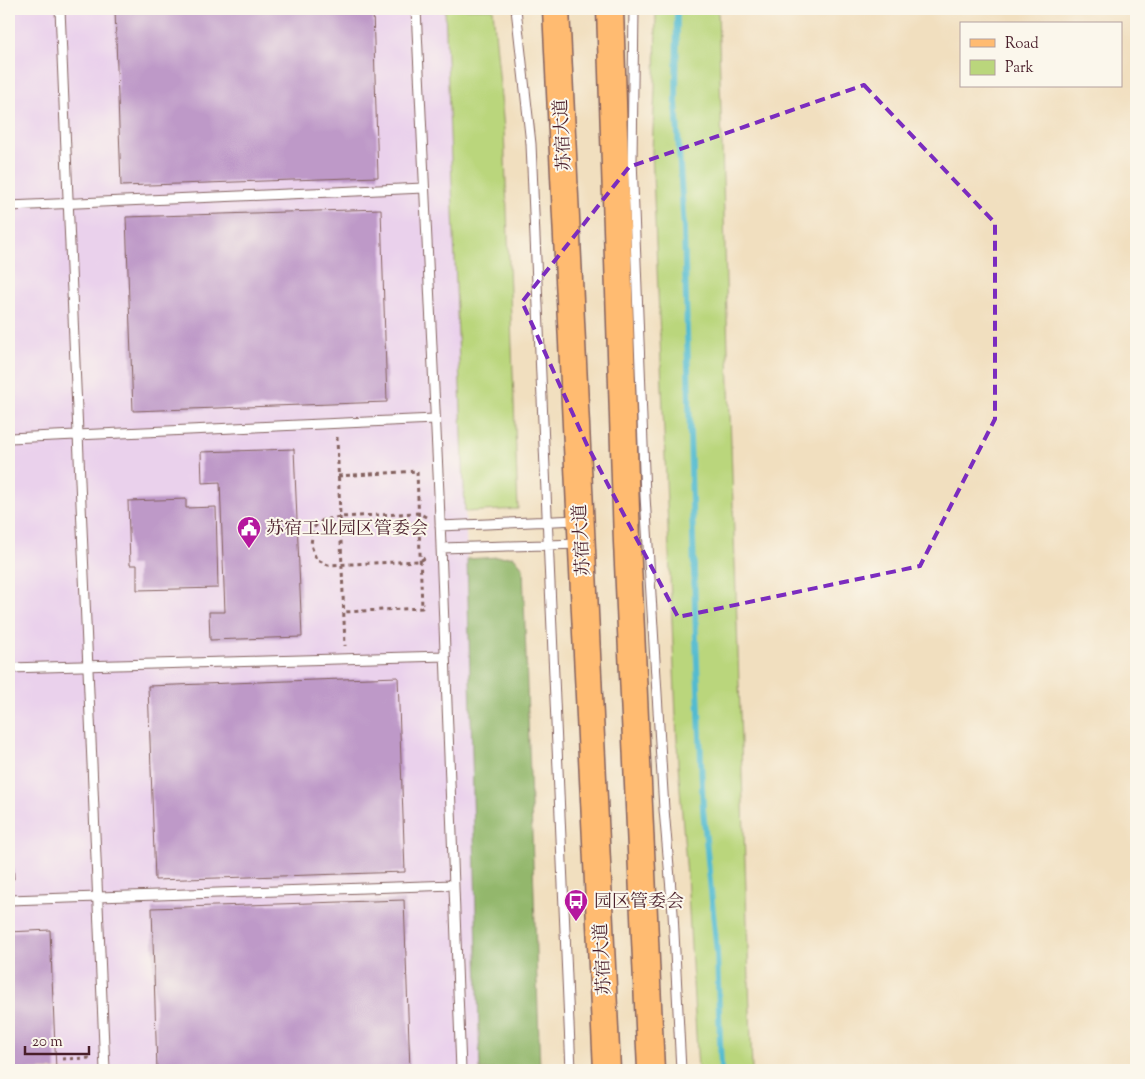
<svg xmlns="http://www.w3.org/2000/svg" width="1145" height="1079" viewBox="0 0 1145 1079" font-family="'Sorts Mill Goudy','Noto Serif SC',serif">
  <rect width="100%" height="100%" fill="#fbf7ec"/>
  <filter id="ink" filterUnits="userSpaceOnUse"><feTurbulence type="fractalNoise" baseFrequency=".02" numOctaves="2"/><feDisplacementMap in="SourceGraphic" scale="10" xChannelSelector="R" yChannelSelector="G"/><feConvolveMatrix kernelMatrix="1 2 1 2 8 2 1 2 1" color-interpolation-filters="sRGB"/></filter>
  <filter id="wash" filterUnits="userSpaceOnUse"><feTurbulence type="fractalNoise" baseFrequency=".0096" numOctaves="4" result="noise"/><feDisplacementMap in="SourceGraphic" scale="20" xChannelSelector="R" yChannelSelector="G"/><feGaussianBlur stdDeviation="1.12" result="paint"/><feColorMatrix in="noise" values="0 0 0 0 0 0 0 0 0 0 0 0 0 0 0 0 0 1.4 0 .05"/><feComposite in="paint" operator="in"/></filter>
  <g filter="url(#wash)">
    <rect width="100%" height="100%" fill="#f1dfbf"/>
    <path fill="#ead1ec" d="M9 9H445L467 559 480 1070H9Z"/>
    <path fill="#bad67c" stroke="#827a54" d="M445 9H493L504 129 518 509 465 512Z
      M656 9H718L729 385 752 1070H698L687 876 678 764 652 150 655 90Z"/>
    <path fill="#93b76c" stroke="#6e6b4c" d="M513 556 523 568 540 1070H480L467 559Z"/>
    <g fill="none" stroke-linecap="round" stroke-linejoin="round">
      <path stroke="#53bbd0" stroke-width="6" d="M677 9 676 102 684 230 696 639 703 809 717 953 721 1070"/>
    </g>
    <g id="blocks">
      <path fill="#be99c8" d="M115 9H373L378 177 121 186Z
        M9 87H10L13 164H9Z
        M381 209 387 402 133 411 126 217Z
        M294 449 302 637 210 640 209 612H225L220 482 202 483 201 452Z
        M186 499V508L216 507 218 588 137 590V565H130L128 501Z
        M398 677 405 872 155 880 148 686Z
        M9 804H10L14 879 9 880Z
        M404 900 410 1070H157L152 908Z
        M50 930 56 1070H9V932Z"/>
    </g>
  </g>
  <g filter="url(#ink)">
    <use href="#blocks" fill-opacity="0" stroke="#84625f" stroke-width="1"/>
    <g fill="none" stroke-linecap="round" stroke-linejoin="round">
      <g stroke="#84625f" stroke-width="11">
        <path id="service" d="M60 9 105 1070
          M416 9 439 494 461 1070
          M516 9 531 144 571 1070
          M634 9 632 159 645 496 664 809 673 913 681 1070
          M9 206 424 188
          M9 438 435 419
          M440 526 578 520
          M441 548 581 544
          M9 668 445 656
          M9 900 454 885"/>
      </g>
      <g stroke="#84625f" stroke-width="29">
        <path id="primary" d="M556 9 607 1070
          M610 9 627 542 651 1070"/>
      </g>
      <path stroke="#84625f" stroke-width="3" stroke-dasharray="4 4" stroke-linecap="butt" d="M337 437 345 646
        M338 476 417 471 422 608 343 612
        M426 517 418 513 340 517 323 520 313 528 311 545 316 559 328 565 420 561 428 556
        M62 1059 92 1058"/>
      <use href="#service" stroke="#fff" stroke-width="9"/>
      <use href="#primary" stroke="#ffbb71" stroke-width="26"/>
    </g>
  </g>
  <path fill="none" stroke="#7b2cbf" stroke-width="4" stroke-dasharray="10 6" stroke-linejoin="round" d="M864 85 995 223V419L920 566 678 617 587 445 522 302 629 167Z"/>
  <defs>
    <g id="civic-pin" transform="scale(1.25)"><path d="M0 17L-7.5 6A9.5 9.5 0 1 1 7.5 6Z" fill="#b5179e" stroke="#fbf7ec"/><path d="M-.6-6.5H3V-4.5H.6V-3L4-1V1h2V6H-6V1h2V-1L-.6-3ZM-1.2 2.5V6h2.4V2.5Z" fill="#fff"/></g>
    <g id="bus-pin" transform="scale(1.25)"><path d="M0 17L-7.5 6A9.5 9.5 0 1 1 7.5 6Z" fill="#b5179e" stroke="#fbf7ec"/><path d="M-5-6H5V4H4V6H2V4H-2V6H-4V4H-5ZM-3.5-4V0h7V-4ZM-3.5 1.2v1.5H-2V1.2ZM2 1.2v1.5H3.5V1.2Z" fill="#fff"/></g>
  </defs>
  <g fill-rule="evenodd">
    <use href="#civic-pin" x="249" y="528"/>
    <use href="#bus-pin" x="576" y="901"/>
  </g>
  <g text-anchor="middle" stroke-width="4" stroke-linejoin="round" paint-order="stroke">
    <g font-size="18" fill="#4a1f2b" stroke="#fbf7ec">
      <text transform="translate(562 135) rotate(-93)" y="6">苏宿大道</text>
      <text transform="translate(581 540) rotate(-93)" y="6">苏宿大道</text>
      <text transform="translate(602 959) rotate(-93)" y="6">苏宿大道</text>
    </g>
    <g font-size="18" fill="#4a1f2b" stroke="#fbf7ec" text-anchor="start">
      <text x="266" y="534">苏宿工业园区管委会</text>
      <text x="594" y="907">园区管委会</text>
    </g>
  </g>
  <rect width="1145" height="1079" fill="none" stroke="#fbf7ec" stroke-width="30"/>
  <rect x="960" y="22" width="162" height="65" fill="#fbf7ec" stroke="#b4a19f"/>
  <rect x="970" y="39" width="25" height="8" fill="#ffbb71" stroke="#b4a19f"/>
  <text x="1005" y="48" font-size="15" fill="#4a1f2b">Road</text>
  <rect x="970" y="60" width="25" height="15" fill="#bad67c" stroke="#b4a19f"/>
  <text x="1005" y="72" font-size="15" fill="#4a1f2b">Park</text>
  <path d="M25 1046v8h64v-8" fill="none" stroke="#4a1f2b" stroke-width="2.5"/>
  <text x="32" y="1046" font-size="15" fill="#4a1f2b" stroke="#fbf7ec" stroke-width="4" paint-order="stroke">20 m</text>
</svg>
